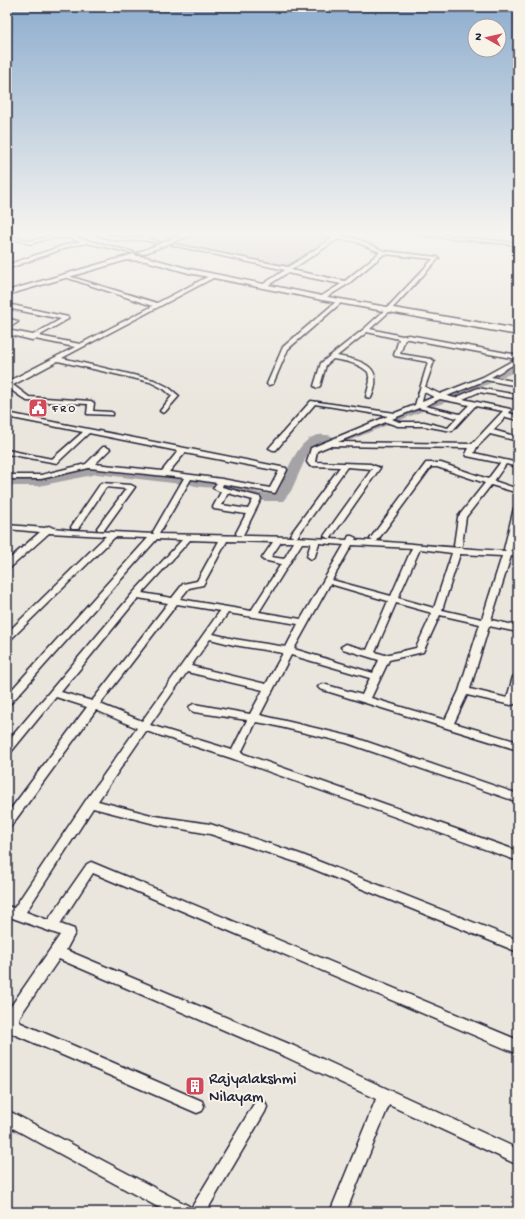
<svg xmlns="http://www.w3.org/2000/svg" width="525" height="1219" viewBox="0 0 525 1219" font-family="'Gochi Hand',sans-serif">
  <rect width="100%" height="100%" fill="#eae6de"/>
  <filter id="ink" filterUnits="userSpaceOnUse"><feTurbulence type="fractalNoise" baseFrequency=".025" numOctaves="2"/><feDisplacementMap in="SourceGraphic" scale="8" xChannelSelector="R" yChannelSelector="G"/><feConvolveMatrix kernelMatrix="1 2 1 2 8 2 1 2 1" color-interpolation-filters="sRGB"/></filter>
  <g filter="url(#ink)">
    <path fill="#cdc9c6" stroke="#787680" d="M198 233H313L333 238 289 267 174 243Z"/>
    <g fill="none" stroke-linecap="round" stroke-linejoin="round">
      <path fill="#a6a3a6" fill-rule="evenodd" d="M518 364V371L500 378H493L494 380 493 382 454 399 448 400 447 402 424 409 423 411 398 421 392 422 390 424 343 443 339 445 333 441 322 442 309 451 291 491 283 501H257L219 486C211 489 192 487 186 482L181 484 97 474 39 486H7V478H39L97 466 181 476 187 479C194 475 213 478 219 483L224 481 259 493 275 494 279 489C287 472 300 432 324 435 328 435 332 435 335 439L382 420 388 419 390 417 420 406 421 404 445 397 446 395 485 378H492L491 376 492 374Z"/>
      <g stroke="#22223b" stroke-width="3">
        <path id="street" d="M95 233C112 233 124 243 144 236L143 233H148L149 234 148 238 160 242 158 243 143 240 128 241 114 240 100 236Z
          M160 233H166L174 236 172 237Z
          M317 233 339 235 357 239 384 251 437 257 439 258 390 311 370 329 402 336 409 335 518 355V362L491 377 518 382V386L486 380 447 396 455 398 478 388 518 395V399L479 392 463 399 510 409 511 410 509 413 518 416V420L506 417 493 430 518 437V441L490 434 477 447 474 453 518 463V467L506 464 494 481 518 489V493L491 485 466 517 462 545 461 547H455L454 545 458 517 485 483 437 467H431L377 541H374C418 544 462 549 506 551L504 549 514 508 518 506V524L512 549 510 551H518V557L511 556 491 620 518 626V632L489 626 470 689 507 698 513 677 515 675 518 674C518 684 520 695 515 704L511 705 467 695 454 723 518 742V750L320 689 318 687 320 685 323 684 362 695 370 678 291 655 260 715 353 737 518 794V802L347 743 268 724 256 722 241 753 518 851V861L231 758 146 731 98 801 155 816 210 824 300 854 518 940V952L296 862 210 834 155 824 93 808 26 912 48 920 87 864 91 862 518 1040V1054L93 873 60 924 74 929 75 933 66 950 294 1046 518 1149V1165L389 1105 346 1212H330L376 1099 284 1056 59 959 20 1016 19 1021 21 1023 202 1101 204 1106 202 1111 197 1113 11 1033C6 1025 5 1018 9 1009L60 935 7 916V906L14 908 86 800 137 728 96 710 11 826 7 828V814L87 707 56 697 11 752 7 753V742L133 593 182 540 157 539 11 703 7 704V695L148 538 115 537 10 640 7 641V633L106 536 49 533 10 568 7 569V561L40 532 7 529V525L45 528 49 526 53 528 71 530 154 534 153 532 184 478 89 468 41 479H7V475H41L86 464 103 447H106L110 449 95 464 162 471 178 451 89 433 57 463 7 454V450L52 459 83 432 7 417V413L286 468 287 470 275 493 223 484 222 487 260 497 261 499 243 535H237L236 533 246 514 214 509 213 507 221 492 213 488 217 483 191 479 159 534 294 537 290 535 340 467 310 466 307 462 311 448 388 416 315 404 276 450H273L269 448 311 401 395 413 415 405 428 362 395 356 394 355 399 339 367 332 337 356C363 361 385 366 371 398L366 397 370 381 368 372C359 363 345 361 333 359L326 365 320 386 317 388 314 386 321 363 364 329 386 309 433 259 384 254 348 284 322 300 320 299V297L341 284 287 273 264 288 261 286 262 285 285 270 172 245 174 244 288 267 333 238ZM338 239 354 241 380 252 345 281 291 270ZM405 339H409L516 359 483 377 440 394 425 387 434 361 431 359 400 354ZM424 392 434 397 422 402ZM440 399 469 405 460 414 425 406ZM475 406 503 411 472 444 338 442 386 422 398 426H424L452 431ZM419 408 457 418 448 428 424 422H399L392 419ZM329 446 469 448 466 454 467 456 500 463 488 479 441 463H426L370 539 373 541 355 540 356 538 352 536H349L347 540 294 537H297L347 467 372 469 324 536 328 538H331L380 468 370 464 315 462 317 451ZM185 453 279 471 270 488 222 479 169 472ZM228 493 253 500 248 509 222 505ZM190 540 219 541 197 581 183 584 172 598 142 593ZM227 541 273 542 262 558 263 560 281 564 251 611 180 599 189 588 203 585ZM281 542H294L284 559 271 557ZM302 543H311L307 556 311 559 315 556 319 543 344 545 301 619 259 612ZM352 545 412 548 391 596 332 580ZM420 549 452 553 434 608 398 598ZM460 554 502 556 482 619 442 610ZM330 584 388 601 367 650 346 644 341 647 343 649 379 660 373 673 294 649ZM138 598 168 603 92 701 61 692ZM396 603 432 613 416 648 385 655 375 652ZM177 604 220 611 142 721 100 704ZM228 613 298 624 286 647 234 639 213 634ZM440 615 480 624 459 691 445 720 371 698 389 660 423 652ZM210 639 234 645 283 653 266 684 191 666ZM187 672 263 690 250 714 194 704 190 706 189 708 190 710 194 712 247 720 232 750 150 725Z
          M410 233H424L518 243V245L412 234Z
          M7 235 30 241 50 236H70L134 252 132 253 87 243 71 246 7 269V265L68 244 80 242 70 238H50L30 244 7 237Z
          M65 275 157 303 211 275H215V277L62 358 154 380 168 387 179 396 165 412 163 413 160 411 172 396 164 389 150 382 58 361 13 385 29 397 91 401 94 403 93 411 111 412 113 413V415L87 414 88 404 27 401 7 387V382L75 347 35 339 32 340 7 334V330L33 335 61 319 7 308V304L68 317V319L39 336 80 344 153 306 65 277Z
          M338 300 343 301 288 349 273 384 268 385 267 384 283 347Z
          M7 318 17 321 18 322 7 329V325L10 323 7 322Z
          M101 483 131 485 135 487 104 530H98L97 528 126 489 106 487 78 529H72L71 527Z
          M260 1100 265 1102 267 1107 265 1112 206 1212H167L7 1125V1110L189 1206 190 1210 255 1102Z"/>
      </g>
      <g stroke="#22223b" stroke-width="3">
        <path id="secondary" d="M186 233H195L143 254 137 253Z
          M134 254 137 256 146 257 190 269 322 296 518 329V335L322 300 189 273 146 261 127 260 7 295V291Z"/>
      </g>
      <use href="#street" fill="#f7f3e8" fill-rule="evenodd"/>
      <use href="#secondary" fill="#f7f3e8" fill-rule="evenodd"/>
    </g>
  </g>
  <linearGradient id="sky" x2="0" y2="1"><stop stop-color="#8dadce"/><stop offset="0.58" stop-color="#f6f4f0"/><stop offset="1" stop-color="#f6f4f0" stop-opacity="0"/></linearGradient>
  <rect width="525" height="403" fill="url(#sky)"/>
  <defs>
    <g id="civic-square" transform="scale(1)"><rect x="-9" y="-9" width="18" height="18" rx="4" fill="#d1495b" stroke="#f7f3e8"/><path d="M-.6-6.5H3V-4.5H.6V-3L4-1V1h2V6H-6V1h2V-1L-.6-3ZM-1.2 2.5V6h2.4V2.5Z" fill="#fff"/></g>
    <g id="building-square" transform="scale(1)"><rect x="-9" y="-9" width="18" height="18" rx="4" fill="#d1495b" stroke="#f7f3e8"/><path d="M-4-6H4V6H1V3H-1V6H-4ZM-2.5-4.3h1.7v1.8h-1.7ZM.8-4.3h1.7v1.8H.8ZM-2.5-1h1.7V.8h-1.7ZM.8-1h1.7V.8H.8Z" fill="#fff"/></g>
  </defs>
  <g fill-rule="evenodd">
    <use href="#civic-square" x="38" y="408"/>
    <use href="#building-square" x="195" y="1086"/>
  </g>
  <g text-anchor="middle" stroke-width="4" stroke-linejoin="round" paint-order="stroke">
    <g font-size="11" fill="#22223b" stroke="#f7f3e8" text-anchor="start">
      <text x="52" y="412">F R O</text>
    </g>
    <g font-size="16" fill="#22223b" stroke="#f7f3e8" text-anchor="start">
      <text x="209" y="1083">Rajyalakshmi<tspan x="209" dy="18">Nilayam</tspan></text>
    </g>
  </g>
  <rect width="525" height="1219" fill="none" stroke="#f7f3e8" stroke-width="24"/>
  <rect x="12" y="12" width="501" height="1195" fill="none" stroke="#22223b" stroke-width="1.5" filter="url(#ink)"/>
  <g transform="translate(487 38) rotate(278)"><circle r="19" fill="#f7f3e8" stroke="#a29fa3"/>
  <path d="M0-3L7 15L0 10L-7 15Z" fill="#d1495b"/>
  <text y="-6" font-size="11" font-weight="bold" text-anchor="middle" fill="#22223b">N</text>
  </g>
</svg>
